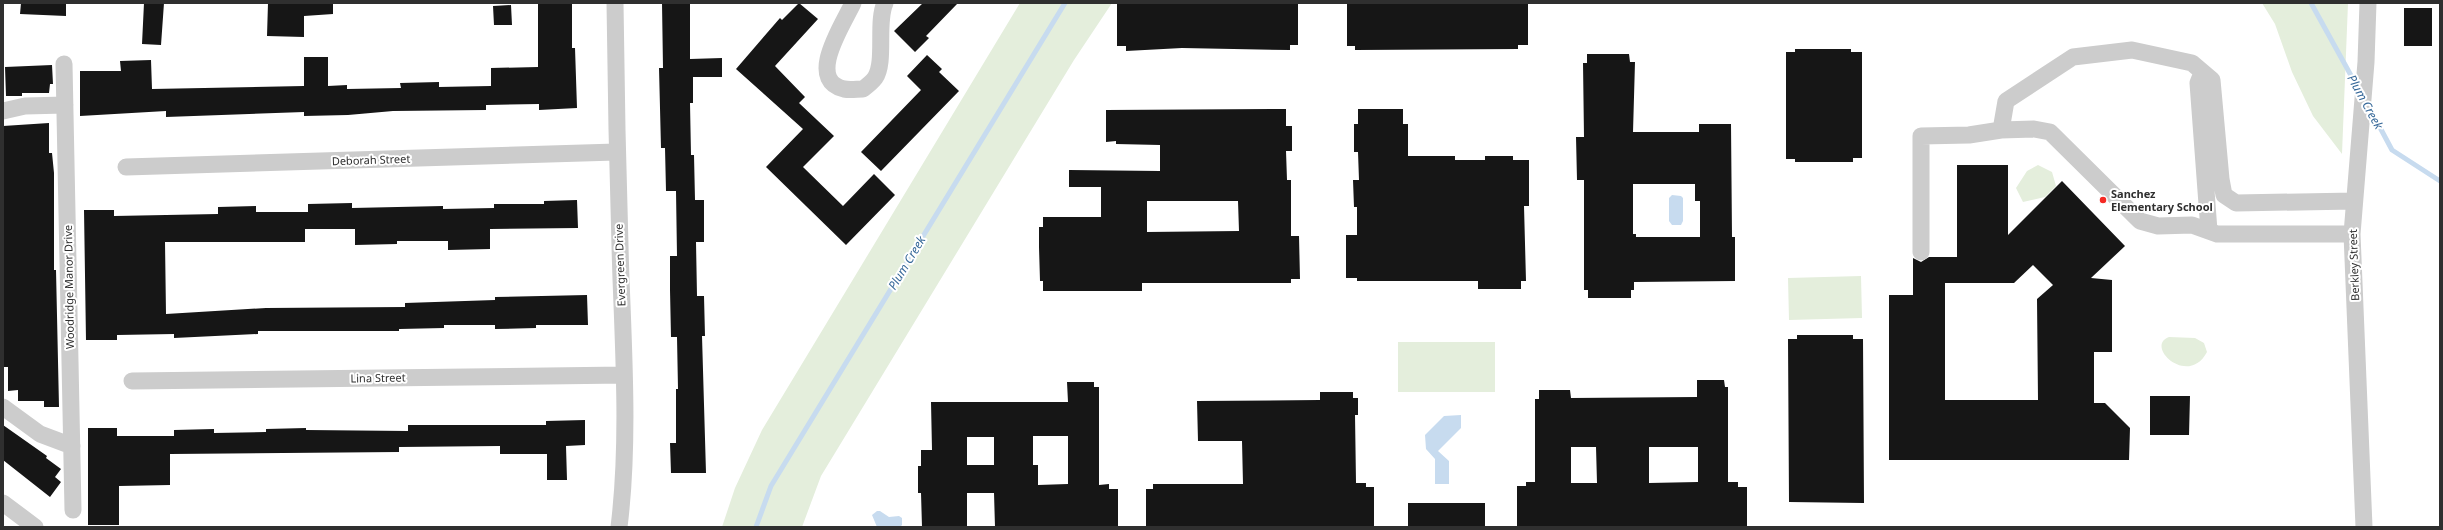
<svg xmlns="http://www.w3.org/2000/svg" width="2443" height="530" viewBox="0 0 2443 530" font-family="'Noto Sans',sans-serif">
  <rect width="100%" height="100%" fill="#fff"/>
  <path fill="#e4eedc" d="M1020 3H1112L1074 60 821 476 802 527H722L735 488 762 430Z
    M2262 3H2348L2342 154 2313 116 2292 72 2275 24Z
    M2038 165 2052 172 2056 186 2045 197 2023 202 2016 188 2027 171Z
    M1861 276 1862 318 1789 320 1788 278Z
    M2169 337 2195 338 2204 343 2207 352C2188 388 2144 346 2169 337Z
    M1398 342H1495V392H1398Z"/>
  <path fill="#c7dbef" d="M1672 195 1681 196 1683 198V221L1681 225H1672L1669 221V198Z
    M1461 415V428L1438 451 1449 461V484H1435V459L1426 449 1425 435 1444 416Z
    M877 511H880L889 517 899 516 902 518V525L900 527H877L872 515Z"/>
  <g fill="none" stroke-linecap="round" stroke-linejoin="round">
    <path stroke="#c7dbef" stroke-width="5" d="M2311 3 2359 90
      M2368 105 2392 150 2440 181
      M756 527 771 486 1065 3"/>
  </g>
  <path fill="#161616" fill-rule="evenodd" d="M21 3H66V16L20 14Z
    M144 3H164L161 45 142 44Z
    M268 3H333V14L304 16V37L267 36Z
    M538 3H572V48H575L577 108 539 110V104L486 105V110L393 111 348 115 304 116V112L166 117V111L80 116V71H121L120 61 151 60 152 89 304 86V57H328V86L347 85V89L401 88 400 83 439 82V87L491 86V68L538 67Z
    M662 3H690V59L722 58V77H693V103H690L691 155H694L695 200H704V242H696L697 296H704L705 336H702L706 473H671L670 443H676V389H678L677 337H671L670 290V256H677L676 191H666L665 148H661L659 68H663Z
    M799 3 818 19 775 66 805 97 799 103 834 136 803 167 843 206 874 174 895 195 846 245 766 167 803 129 736 69 780 18 782 20Z
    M923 3H958L926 36 929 38 915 52 894 31Z
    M1298 3V45H1290V50L1182 48 1126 51V46H1117V4Z
    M1347 3H1528V45H1518V49L1355 50V46H1347Z
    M511 5 512 25H494L493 6Z
    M2404 8H2432V46H2404Z
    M1795 49H1851V52H1862V158H1853V162H1795V159H1786V52H1795Z
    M1587 54H1629L1630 62H1635L1633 132H1699V124H1731L1732 237H1735V281L1634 282V290H1631V298H1588V290H1584V180H1577L1576 137H1584L1583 63H1587ZM1633 184H1695V201H1700V237H1636V234H1633Z
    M927 55 942 69 939 72 959 91 881 171 861 152 921 90 907 76Z
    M52 65 53 84H50L49 93H22V96H6L5 67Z
    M1286 109V126H1292V151H1286L1287 180H1291V236H1299L1300 279H1291V283H1142V291H1043V281H1040L1039 247V227H1043V217H1101V187H1069V170L1160 171V145L1116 144V141L1106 142V110ZM1147 201H1238L1239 231 1147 232Z
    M1358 109H1403V124H1408V156H1455V160H1485V156H1513V160H1529V206H1524L1526 281H1521V289H1478V281H1357V278H1346V235H1357V207H1354L1353 180H1359L1358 152H1354V124H1358Z
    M49 123V153H52L54 173V270H56L59 407H44V401H18V390L8 391V367H3V126Z
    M1957 165H2008V235L2062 181 2125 246 2091 278 2112 280V352H2094V403H2105L2130 428 2129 460H1889V295H1913V258L1921 262 1929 257H1957ZM2033 265 2053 285 2037 299 2038 400H1945V283H2014Z
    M577 200 578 228 490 229V249L448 250V241H397V244L355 245V229H305V242H165L166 314 266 308 405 307V303L495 300V297L587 295 588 325H536V328L495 329V325H444V328L399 329V331H258V334L174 338V334L117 335V340H86L84 210H114V216L218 214V207L256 206V212H308V204L352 203V208L443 206V209L494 208V204H544V201Z
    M1797 335H1853V339H1863L1864 503 1789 502 1788 339H1797Z
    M1697 380H1724L1725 387H1728V482H1738V487H1747V527H1517V486H1526V482H1535V399H1539V390H1570L1571 398 1697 397ZM1571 447H1596L1597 483H1571ZM1649 447H1698V482L1649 483Z
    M1067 382H1094V387H1099V485L1109 484V489H1118V527H995L994 493H967V527H922L921 493H918V466H921V450H932L931 402H1068ZM1033 436H1068V484L1038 485V465H1033ZM967 437H994V465H967Z
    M1320 392H1353V398H1358V415H1355L1356 483H1366V487H1374V527H1146V489H1153V484H1243L1242 441H1198L1197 401 1320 400Z
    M2150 396H2190L2189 435H2150Z
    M585 420V445L566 446 567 480H547V454H500V446L399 447V452L170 454V485L119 486V525H88V428H117V436H174V430L214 429V433L266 432V429L306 428V430L408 431V425H546V421Z
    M3 425 47 456 46 458 61 469 55 477 61 482 50 497 3 460Z
    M1408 503H1485V527H1408Z"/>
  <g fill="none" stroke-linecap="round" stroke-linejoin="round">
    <path stroke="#ccc" stroke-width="17" d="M615 3C616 95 618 187 621 279 624 359 629 447 619 527
      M853 3C844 23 805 80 844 89 850 90 857 89 863 89 867 86 872 82 875 78 886 62 876 22 885 3
      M64 64 73 510
      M2205 76 2200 78 2198 83 2209 231
      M3 111 25 106 65 105
      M2001 130 2034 129 2050 132 2140 221 2158 226 2192 225 2217 234H2352
      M126 167 616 152
      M1921 252V136L1969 135 2001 130 2006 101 2073 57 2132 50 2192 63 2212 80 2221 179 2224 195 2236 203 2354 201
      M132 381 624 375
      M3 407 40 434 72 446
      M3 503 35 527
      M2364 527 2352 234 2366 62 2368 3"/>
  </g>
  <circle fill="#f52923" stroke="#fff" stroke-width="1.5" cx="2103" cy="200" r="4"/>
  <g text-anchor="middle" stroke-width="4" stroke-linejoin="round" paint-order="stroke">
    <g font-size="11" fill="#2f2f2f" stroke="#fff">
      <text transform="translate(371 160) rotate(-2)" y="4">Deborah Street</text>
      <text transform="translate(620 265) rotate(-92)" y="4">Evergreen Drive</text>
      <text transform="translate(2354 265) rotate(-92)" y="4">Berkley Street</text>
      <text transform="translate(69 287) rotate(-91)" y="4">Woodridge Manor Drive</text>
      <text transform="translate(378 378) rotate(-1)" y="4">Lina Street</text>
    </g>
    <g font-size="11" font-weight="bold" fill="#2f2f2f" stroke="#fff" text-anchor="start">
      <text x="2111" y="198">Sanchez<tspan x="2111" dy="13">Elementary School</tspan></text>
    </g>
    <g font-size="12" font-style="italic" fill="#366899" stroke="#fff">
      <text transform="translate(2365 102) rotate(61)" y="4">Plum Creek</text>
      <text transform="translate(907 263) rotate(-59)" y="4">Plum Creek</text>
    </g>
  </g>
  <rect width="2443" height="530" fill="none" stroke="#2f2f2f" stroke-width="8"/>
</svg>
